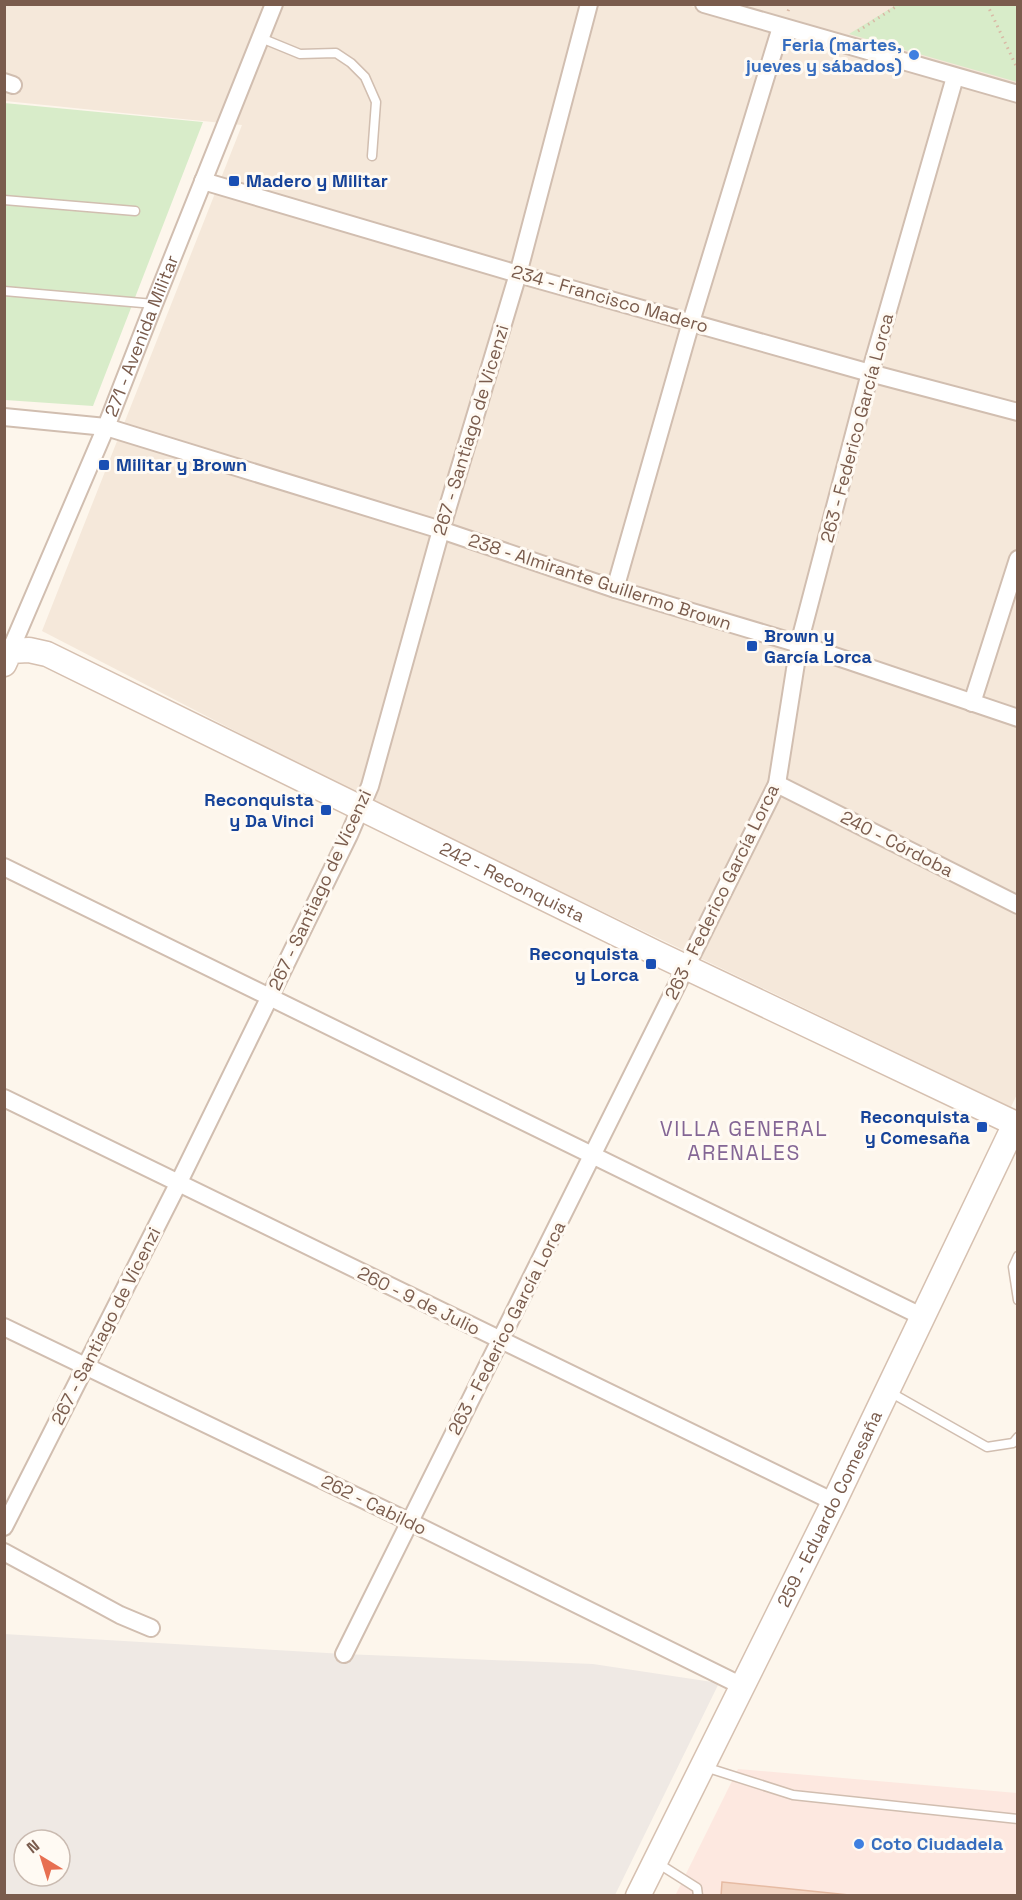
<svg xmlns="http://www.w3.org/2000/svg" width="1022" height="1900" viewBox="0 0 1022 1900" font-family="'Space Grotesk',sans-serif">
  <rect width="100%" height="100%" fill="#fdf6ec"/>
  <path fill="#f5e8da" d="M684 4 1017 102 1018 1092 1011 1107 355 793 42 631 242 125 5 101V5Z
    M730 5H1017V87Z"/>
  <path fill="#fde8e0" d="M738 1769 1017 1793V1895L675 1896Z"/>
  <path fill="#efe9e4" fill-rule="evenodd" d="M4 1634 344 1654 593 1664 719 1683 615 1895H5ZM24 1840H60V1876H24Z"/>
  <path fill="#d8ecc9" d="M896 5H1017V82L849 34Z
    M4 103 203 122 93 406 5 400Z"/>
  <path fill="#f3d5c3" stroke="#e6bba3" stroke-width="1.5" d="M722 1882 859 1896H721Z"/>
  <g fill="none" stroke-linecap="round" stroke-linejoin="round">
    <g stroke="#d1beb0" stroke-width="11">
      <path id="lane" d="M261 38 300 54 336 53 351 63 365 77 376 102 372 156
        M4 200 135 211
        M4 291 154 304
        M1018 1256 1013 1267 1018 1300
        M888 1391 987 1447 1013 1443 1018 1437
        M705 1767 793 1795 1018 1819
        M656 1862 697 1888 698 1896"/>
    </g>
    <g stroke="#d1beb0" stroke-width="20">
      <g id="street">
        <path d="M704 4 1018 94"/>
        <path d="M4 82 13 85"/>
        <path d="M203 181 518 274 870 373 1018 412"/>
        <path d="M4 417 106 427 441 530 615 589 799 644 1018 718"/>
        <path d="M615 589 691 322 781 27"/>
        <path id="s1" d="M4 653 10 651 106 427 154 304 274 4"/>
        <path d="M972 703 1018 559"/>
        <path d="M777 784 1018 905"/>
        <path d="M4 867 923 1317"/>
        <path d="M4 1098 834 1502"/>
        <path d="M4 1327 410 1522 742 1686"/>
        <path d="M4 1527 179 1182 349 835 370 786 441 530 518 274 589 4"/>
        <path d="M4 1552 120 1615 151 1628"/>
        <path d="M344 1654 777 784 799 644 870 373 955 77"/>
      </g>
    </g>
    <g stroke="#d6c0b0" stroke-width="27">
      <g id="secondary">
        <path id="s2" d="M4 664 10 651 29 650 47 654 656 953 1018 1125"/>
        <path id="s3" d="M638 1896 834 1502 1015 1124"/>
      </g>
    </g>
    <path stroke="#d9b8a5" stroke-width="3" stroke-dasharray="1.5 4.5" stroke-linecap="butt" d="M987 4 1018 70
      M788 11 791 4
      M858 31 900 4"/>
    <use href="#lane" stroke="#fff" stroke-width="8"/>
    <use href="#street" stroke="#fff" stroke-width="16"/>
    <use href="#secondary" stroke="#fff" stroke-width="24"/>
  </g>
  <g fill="#3f7fe0" stroke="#fffaf3" stroke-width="2">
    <circle cx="914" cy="55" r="6"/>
    <circle cx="859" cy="1844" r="6"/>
  </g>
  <g fill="#1a4fb4" stroke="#fffaf3" stroke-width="2">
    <rect x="228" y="175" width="12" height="12" rx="3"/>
    <rect x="98" y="459" width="12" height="12" rx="3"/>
    <rect x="746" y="640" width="12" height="12" rx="3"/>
    <rect x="320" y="804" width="12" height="12" rx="3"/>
    <rect x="645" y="958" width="12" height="12" rx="3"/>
    <rect x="976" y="1121" width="12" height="12" rx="3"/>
  </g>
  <g text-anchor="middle" stroke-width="6" stroke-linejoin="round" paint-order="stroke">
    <g font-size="18" font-weight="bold" fill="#366cbe" stroke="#fffaf3" text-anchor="end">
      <text x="902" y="51">Feria (martes,<tspan x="902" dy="21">jueves y sábados)</tspan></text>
      <text x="871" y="1850" text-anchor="start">Coto Ciudadela</text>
    </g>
    <g font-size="18" font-weight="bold" fill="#164399" stroke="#fffaf3" text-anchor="start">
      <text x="246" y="187">Madero y Militar</text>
      <text x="116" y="471">Militar y Brown</text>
      <text x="764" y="642">Brown y<tspan x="764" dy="21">García Lorca</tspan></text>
      <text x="314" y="806" text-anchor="end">Reconquista<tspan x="314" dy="21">y Da Vinci</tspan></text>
      <text x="639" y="960" text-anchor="end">Reconquista<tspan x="639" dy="21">y Lorca</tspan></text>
      <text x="970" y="1123" text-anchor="end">Reconquista<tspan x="970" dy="21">y Comesaña</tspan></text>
    </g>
    <g font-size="18" fill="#7a5c4d" stroke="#fffaf3">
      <text transform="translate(610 299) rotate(16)" y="6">234 - Francisco Madero</text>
      <text dy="6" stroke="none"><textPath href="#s1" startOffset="348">271 - Avenida Militar</textPath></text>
      <text transform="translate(857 428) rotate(-75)" y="6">263 - Federico García Lorca</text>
      <text transform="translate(471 430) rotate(-73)" y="6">267 - Santiago de Vicenzi</text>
      <text transform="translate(600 582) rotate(18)" y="6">238 - Almirante Guillermo Brown</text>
      <text transform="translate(897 844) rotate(27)" y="6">240 - Córdoba</text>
      <text dy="6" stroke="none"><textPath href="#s2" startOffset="570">242 - Reconquista</textPath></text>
      <text transform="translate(320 890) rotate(-65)" y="6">267 - Santiago de Vicenzi</text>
      <text transform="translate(722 892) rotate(-64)" y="6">263 - Federico García Lorca</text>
      <text transform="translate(419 1301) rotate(26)" y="6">260 - 9 de Julio</text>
      <text transform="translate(106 1326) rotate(-63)" y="6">267 - Santiago de Vicenzi</text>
      <text transform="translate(507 1328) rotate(-63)" y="6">263 - Federico García Lorca</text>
      <text transform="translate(374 1505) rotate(26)" y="6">262 - Cabildo</text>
      <text dy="6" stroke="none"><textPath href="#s3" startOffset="432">259 - Eduardo Comesaña</textPath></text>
    </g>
    <g font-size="21" letter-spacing="1.5" fill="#846695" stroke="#fffaf3">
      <text x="744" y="1136">VILLA GENERAL<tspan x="744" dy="24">ARENALES</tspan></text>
    </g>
  </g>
  <rect width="1022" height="1900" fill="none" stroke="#7a5c4d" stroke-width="12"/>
  <g transform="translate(42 1858) rotate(322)"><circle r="28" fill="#fffaf3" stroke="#cabbb1" stroke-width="1.5"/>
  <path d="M0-4.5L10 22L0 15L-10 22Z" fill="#e76f51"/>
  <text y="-9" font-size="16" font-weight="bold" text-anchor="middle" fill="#7a5c4d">N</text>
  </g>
</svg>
